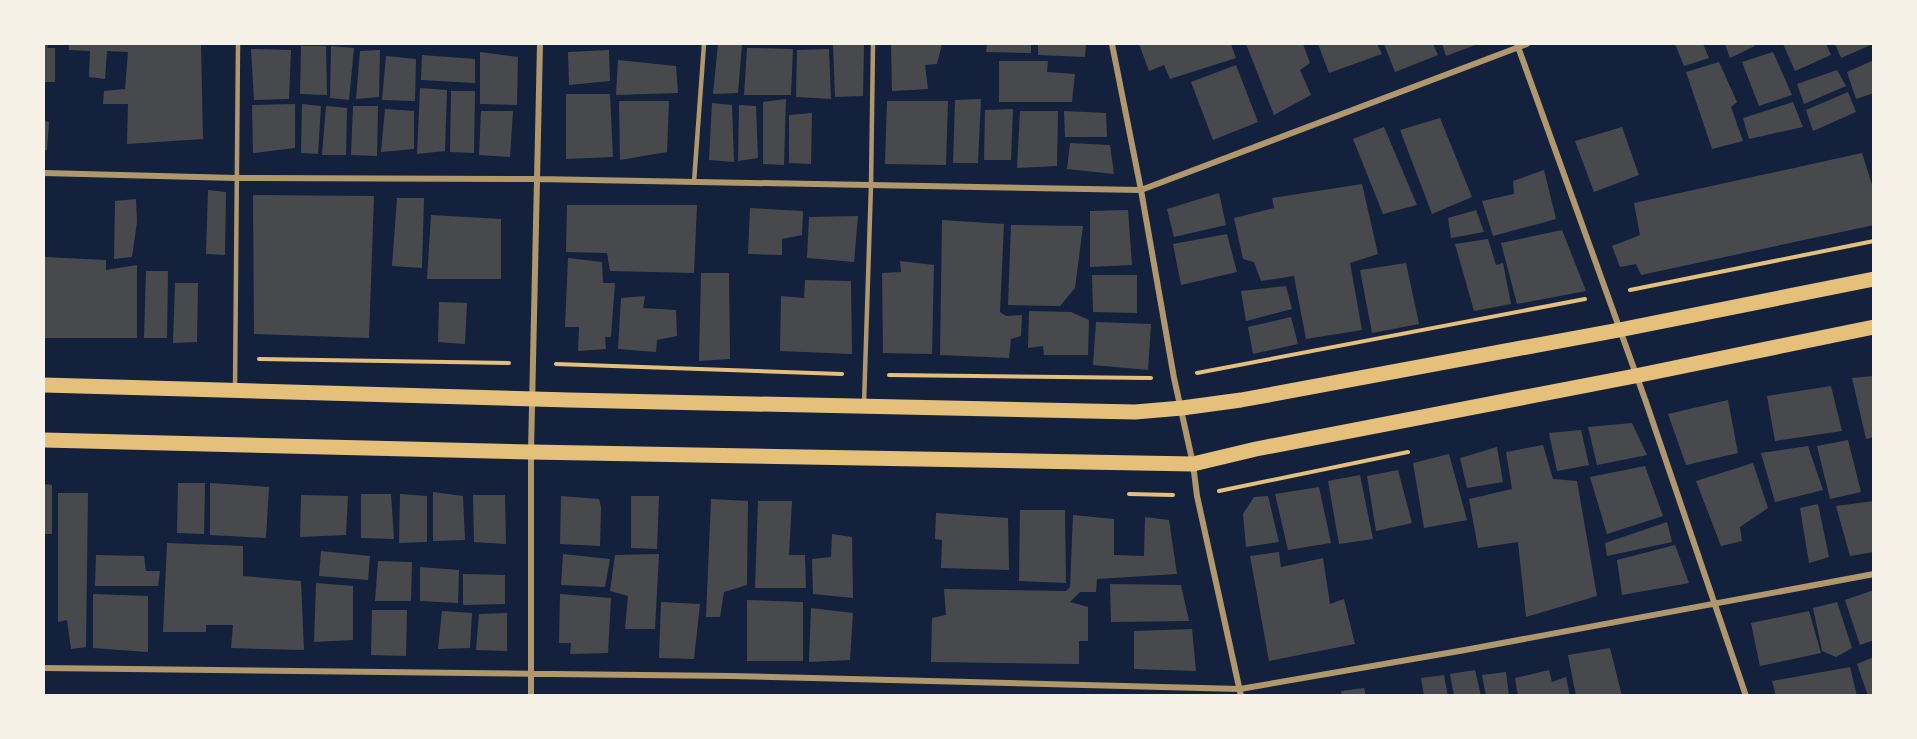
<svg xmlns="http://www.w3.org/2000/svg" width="1917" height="739" viewBox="0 0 1917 739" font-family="Mulish,sans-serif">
  <rect width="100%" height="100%" fill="#14213d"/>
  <path fill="#48494c" d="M44 44H48L47 48H55V82H44Z
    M69 44H201L203 139 127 144 128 104H103L104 91 125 89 128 52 107 51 105 79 89 77 90 51 69 50Z
    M718 44H742L738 93 713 94Z
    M833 44H864L863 96 835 97Z
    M891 44H942L937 64 925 65 928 89 892 91Z
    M987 44H1031V53L986 52Z
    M1038 44H1086L1085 57 1038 55Z
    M1139 44H1231L1236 58 1170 79 1164 65 1149 71Z
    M1246 44H1303L1310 63 1300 70 1311 95 1274 115Z
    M1318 44H1377L1382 54 1329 73Z
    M1384 44H1433L1438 55 1395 72Z
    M1442 44H1478L1446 56Z
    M1675 44H1703L1709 58 1684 66Z
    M1725 44H1754L1755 46 1730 58Z
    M1783 44H1826L1831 55 1795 71Z
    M1835 44H1873L1841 58Z
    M301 46H326L327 95 300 94Z
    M331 46 354 48 349 100 330 98Z
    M747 48 793 49 791 95H744Z
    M251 49 291 50 289 99 254 100Z
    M829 49 831 99 796 97 797 50Z
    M380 50 379 97 356 99 360 51Z
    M609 50 610 81 569 85 568 52Z
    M480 52 518 57 517 105 480 104Z
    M1773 52 1792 95 1759 106 1742 62Z
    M422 55 475 59V83L421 80Z
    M386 56 416 59 415 101 382 100Z
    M618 60 676 66 678 93 616 95Z
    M1874 60V93L1856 99 1847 72Z
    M999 61H1048L1047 72 1075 74 1072 102H999Z
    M1719 62 1737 102 1731 107 1743 141 1712 149 1686 72Z
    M1236 65 1258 122 1213 140 1191 82Z
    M1837 70 1846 86 1804 104 1797 84Z
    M420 88 447 90 445 151 417 154Z
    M451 91H475L474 153 450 152Z
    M1848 92 1856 112 1813 131 1806 110Z
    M566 94H610L613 157 566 159Z
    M786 99 784 165 763 164V102Z
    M981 99 978 163H953L955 100Z
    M619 101H669L667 152 620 160Z
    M887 101H948L946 165 885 164Z
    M1793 102 1803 127 1749 139 1743 118Z
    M712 103 732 105 734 162 709 160Z
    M295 104V148L253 153 252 105Z
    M302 104 321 106 318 154 301 153Z
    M739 105 756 106 758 158 738 161Z
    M326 106 347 108 346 155H322Z
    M353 106H378L377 156 351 155Z
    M385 109 414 111V149L381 152Z
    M1013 109 1011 160H984L985 110Z
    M481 111H513L510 157 479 155Z
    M1020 111H1058L1057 166 1017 168Z
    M1064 111 1106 113 1107 137H1065Z
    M812 113 811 164 789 163V115Z
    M1440 118 1472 197 1432 214 1400 130Z
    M44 121 49 122 47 150H44Z
    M1384 127 1417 205 1383 214 1353 139Z
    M1622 127 1639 175 1594 192 1575 141Z
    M1070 143 1110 145 1114 174 1067 169Z
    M1862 153 1874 191V225L1641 275 1636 264 1620 267 1612 246 1640 235 1634 203Z
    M1544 170 1556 219 1493 236 1482 201 1514 194 1513 181Z
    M1362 184 1378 254 1350 263 1362 330 1306 339 1294 276 1261 281 1254 262 1243 259 1234 218 1274 208 1272 198Z
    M208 190 226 192 225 255 206 254Z
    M1219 193 1226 225 1174 237 1167 209Z
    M253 195 374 196 369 338 254 334Z
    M397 198H424L422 268 392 266Z
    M136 199 137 222 132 257 114 259 115 201Z
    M567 205H697L694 273 610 271 607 253 566 252Z
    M750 208 803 211 802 235 782 239V255L748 254Z
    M1128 210 1132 265 1090 267V211Z
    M1476 210 1484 232 1451 238 1448 218Z
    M431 215 501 219V279H427Z
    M858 216 854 262 807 258 809 217Z
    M942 220 1004 224 1000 312 1006 316 1022 315 1021 336 1011 339 1009 358 940 355Z
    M1011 225 1083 226 1075 288 1060 306 1008 305Z
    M1562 230 1586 291 1517 304 1501 243Z
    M1227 234 1237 272 1181 285 1173 244Z
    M1488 239 1496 265 1503 263 1511 304 1474 311 1455 244Z
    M44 257 106 260V270L137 265V338H44Z
    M568 258 602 262 603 283H615L611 337H605L606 349 578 351 579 327H565Z
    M900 261 934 265 932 354 883 353 882 273 901 272Z
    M1406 263 1419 324 1372 333 1360 270Z
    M146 271H168L167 338H144Z
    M701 273H729L730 359 699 361Z
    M1092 275H1137V313L1093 312Z
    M805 280 851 281 852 354 780 351 781 296 804 298Z
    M175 283H198L197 342 173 343Z
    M1286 286 1292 309 1246 321 1241 291Z
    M645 296 643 308 676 310 677 336 657 340 656 352 618 349 621 298Z
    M439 302 467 303 465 344 438 342Z
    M1029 311 1071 312 1089 320 1088 355H1044L1043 346 1028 348Z
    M1291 317 1298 344 1253 354 1248 327Z
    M1096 322 1151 324 1148 370 1093 365Z
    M1874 376V437L1866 439 1852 378Z
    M1831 386 1842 431 1775 441 1767 396Z
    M1728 400 1738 453 1686 465 1668 414Z
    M1632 423 1647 455 1597 465 1588 427Z
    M1581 430 1589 465 1557 471 1549 433Z
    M1848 440 1861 492 1830 499 1817 446Z
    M1543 445 1553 479 1577 481 1597 596 1526 617 1518 542 1478 548 1469 499 1512 489 1506 452Z
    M1808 446 1823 490 1775 502 1761 453Z
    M1497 447 1503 482 1467 488 1460 458Z
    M1449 454 1467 520 1424 528 1413 463Z
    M1753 463 1768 508 1740 527 1742 541 1721 546 1696 481Z
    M1645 466 1663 516 1607 534 1590 477Z
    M1398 470 1412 523 1376 531 1367 476Z
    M1360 475 1373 539 1339 544 1328 481Z
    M178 483H205L204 534 177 533Z
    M210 483 269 487 266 538 210 535Z
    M44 484 52 485V534H44Z
    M1319 487 1331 543 1288 550 1275 494Z
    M433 492 463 496 465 540 433 541Z
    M58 493H88L86 647 71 649 67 620 58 622Z
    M361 494H391L394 539 361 538Z
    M400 494 427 496V542L399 543Z
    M301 495 348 496 346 535 300 537Z
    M473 495H505L506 544 474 542Z
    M561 496 599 499 601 507 600 546 560 544Z
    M631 496H659L657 549 631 548Z
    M1268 496 1279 542 1246 547 1243 514 1254 497Z
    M711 499 748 501 747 585 724 592 720 617H706Z
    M758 501H792L789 555H805L806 588H755Z
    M1874 501V552L1850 556 1836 506Z
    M1818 504 1829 557 1809 563 1800 508Z
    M1020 510H1065L1066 583 1019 581Z
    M936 513 1008 518 1009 570 941 568 942 540 935 539Z
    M1073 515 1114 519V555L1144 556 1145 517 1169 520 1177 574 1097 579 1096 592H1080L1070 602 1088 607V641H1079V664L931 662 932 618 946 615 944 589 1066 591 1070 587Z
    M1667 522 1672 542 1607 556 1605 543Z
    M832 534 852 537 853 598 813 594 812 559 831 557Z
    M167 543 243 546V576L301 581 304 650 231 648 233 625H206V632H163Z
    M1675 545 1689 583 1622 595 1617 560Z
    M321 551 370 556 368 580 319 576Z
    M1279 552 1281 567 1323 558 1330 604 1344 599 1355 644 1269 661 1250 556Z
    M563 554 610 559 605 587 561 585Z
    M659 554 655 629H625L628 596 610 591 615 555Z
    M96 555 144 556 146 571H160L158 586H95Z
    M378 561 412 562 411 601H375Z
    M420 567 459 570 458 603 420 601Z
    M463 574 505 575V604L463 605Z
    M316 583 353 586V640L314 642Z
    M1110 584 1181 585 1189 621 1111 622Z
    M1874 590V640L1860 645 1845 600Z
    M93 594 148 596V652L93 648Z
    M560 594 611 598 608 653 570 654 571 643H559Z
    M747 600 803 602V661H747Z
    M661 602 700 604 694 659 659 658Z
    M1837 602 1852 648 1836 657 1822 651 1813 608Z
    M811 608 853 613 850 660 809 662Z
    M372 610H407L406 656 371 655Z
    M442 611 472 613 470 648 438 649Z
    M1809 611 1821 653 1760 666 1751 623Z
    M507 613V651L476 650 479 614Z
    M1192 629 1196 671 1134 669V631Z
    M1610 648 1622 696H1576L1568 655Z
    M1874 657V696H1868L1857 664Z
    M1850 667 1857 696H1776L1772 681Z
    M1475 670 1481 696H1454L1450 674Z
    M1549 670 1552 682 1566 677 1570 696H1518L1515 678Z
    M1506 672 1509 696H1486L1482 675Z
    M1444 675 1448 696H1424L1421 678Z
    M1364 688 1366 696H1342L1341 691Z"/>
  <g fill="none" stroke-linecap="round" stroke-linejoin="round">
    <path stroke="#e5c07b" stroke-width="4" d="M1630 290 1874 241
      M259 359 509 363
      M556 364 842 374
      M1197 373 1585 299
      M889 375 1151 378
      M1219 491 1408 452
      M1129 494 1173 495"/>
    <path stroke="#b1986c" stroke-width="4.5" d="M694 182 704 44
      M235 389 238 44
      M864 404 871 185 873 44"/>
    <path stroke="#b1986c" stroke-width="6" d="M1112 44 1141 190 1174 378 1193 464 1197 496 1241 696
      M1517 44 1646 402 1746 696
      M44 173 236 178 537 179 1141 190 1527 44
      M44 668 732 676 1240 689 1465 650 1874 574
      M531 696V452L540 44"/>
    <path stroke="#e5c07b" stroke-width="15" d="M44 385 569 400 1135 412 1182 408 1241 400 1619 330 1874 279
      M44 440 531 452 1193 464 1256 449 1635 376 1874 327"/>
  </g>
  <rect width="1917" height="739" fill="none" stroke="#f6f1e7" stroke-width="90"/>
</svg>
